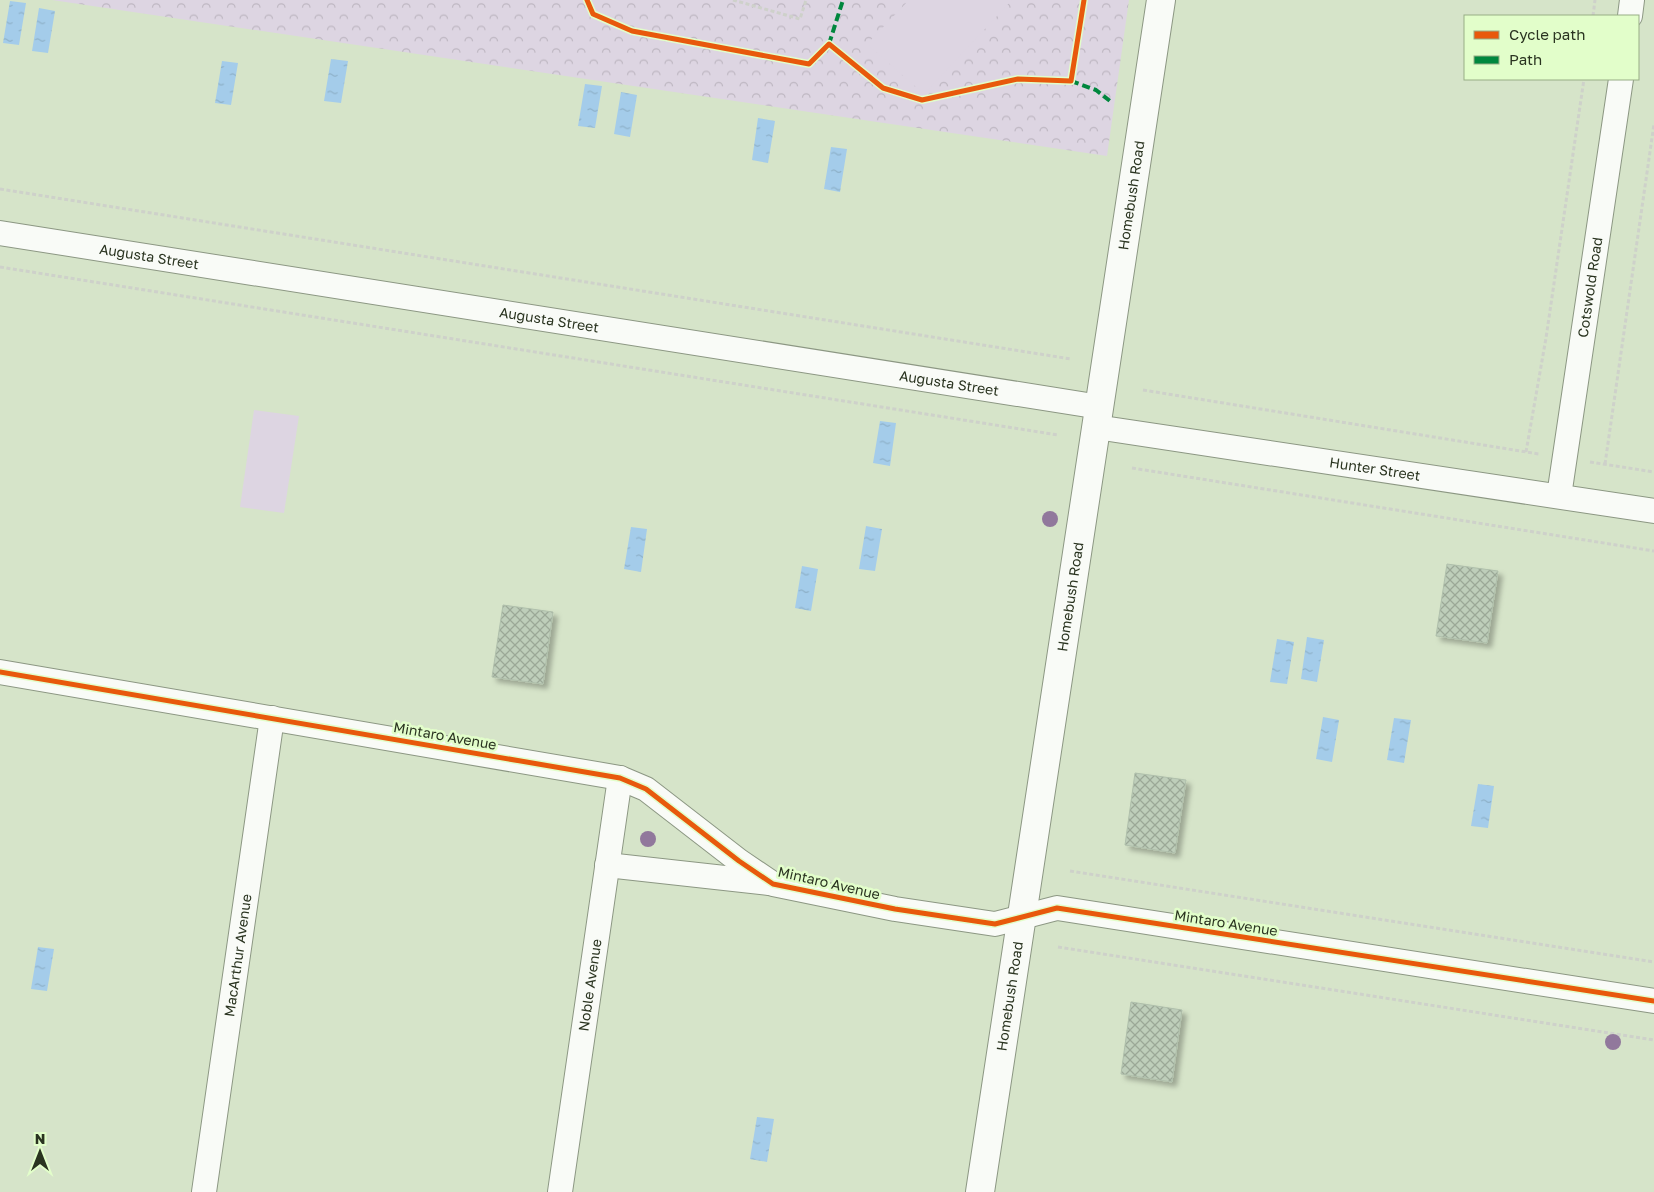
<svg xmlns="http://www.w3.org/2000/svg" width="1654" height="1192" viewBox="0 0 1654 1192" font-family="'Golos Text',sans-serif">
  <defs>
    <pattern id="park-crowns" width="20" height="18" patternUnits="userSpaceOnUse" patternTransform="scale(1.25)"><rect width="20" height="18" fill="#ddd5e2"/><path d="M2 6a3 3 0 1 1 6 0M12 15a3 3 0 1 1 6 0" fill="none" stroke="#beb7c2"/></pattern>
    <pattern id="water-ripples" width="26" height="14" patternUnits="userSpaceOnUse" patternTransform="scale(1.25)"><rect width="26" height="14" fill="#a4ccea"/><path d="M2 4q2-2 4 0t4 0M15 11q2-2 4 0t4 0" fill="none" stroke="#8db0c8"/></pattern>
    <pattern id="building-cross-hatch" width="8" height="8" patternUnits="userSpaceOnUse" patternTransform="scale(1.25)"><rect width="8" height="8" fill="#beceba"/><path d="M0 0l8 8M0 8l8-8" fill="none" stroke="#9ba897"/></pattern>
    <filter id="shadow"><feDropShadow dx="4.5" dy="4.5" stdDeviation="2.5" flood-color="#0004"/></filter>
  </defs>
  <rect width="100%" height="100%" fill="#d6e4c9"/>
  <path fill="url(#park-crowns)" d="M52 0H1129L1107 156Z"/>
  <path fill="#ddd5e2" d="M909 0H1012L924 94 867 44Z
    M254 410 299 416 284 513 240 507Z"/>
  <path fill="url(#water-ripples)" d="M10 1 26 3 19 45 3 43Z
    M39 8 55 11 48 53 32 51Z
    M331 59 348 61 341 103 324 101Z
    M222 61 238 63 231 105 215 103Z
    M585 84 602 86 595 128 578 126Z
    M621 92 637 95 630 137 614 134Z
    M758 118 775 121 768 163 752 160Z
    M831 147 847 149 840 192 824 189Z
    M880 421 896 423 890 466 873 463Z
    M866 526 882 529 875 571 859 569Z
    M631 527 647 529 641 572 624 569Z
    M802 566 818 569 811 611 795 608Z
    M1307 637 1324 640 1317 682 1301 679Z
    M1277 639 1294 642 1287 684 1270 682Z
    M1323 717 1339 720 1332 762 1316 759Z
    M1394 718 1411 720 1404 763 1387 760Z
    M1478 784 1494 786 1488 828 1471 826Z
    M38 947 54 949 47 991 31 989Z
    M757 1117 774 1119 767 1162 750 1159Z"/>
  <path fill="url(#building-cross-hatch)" stroke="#afbfab" filter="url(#shadow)" d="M1447 564 1498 571 1487 643 1436 636Z
    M503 605 553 612 543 684 492 677Z
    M1135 773 1186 780 1175 853 1125 845Z
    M1131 1002 1182 1010 1172 1082 1121 1074Z"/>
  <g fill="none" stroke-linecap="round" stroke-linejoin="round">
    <g stroke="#8c9783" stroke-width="26">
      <g id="street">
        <path d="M1630 16 1632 0"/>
        <path id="s1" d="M0 233 1100 407"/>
        <path id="s2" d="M1096 427 1654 511"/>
        <path id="s3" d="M1559 496 1621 79"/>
        <path d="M0 672 620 778 646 789 739 861 773 884 895 909 995 924 1057 908 1654 1001"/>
        <path d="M607 865 769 883"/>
        <path id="s4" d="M204 1192 272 718"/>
        <path id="s5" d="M560 1192 620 778"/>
      </g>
    </g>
    <g stroke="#8c9783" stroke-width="30">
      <g id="secondary">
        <path id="s6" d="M980 1192 1161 0"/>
      </g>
    </g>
    <path stroke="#ced1ca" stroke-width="3" stroke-dasharray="4 2.5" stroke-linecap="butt" d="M733 0 800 19 806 0
      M1593 16 1595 0
      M0 189 1071 359
      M0 267 1058 435
      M1143 390 1539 454
      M1526 452 1546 338 1584 79
      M1590 462 1654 472
      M1605 464 1654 124
      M1132 468 1654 551
      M1070 871 1654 962
      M1058 947 1654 1040"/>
    <use href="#street" stroke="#f9fbf7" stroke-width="24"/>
    <use href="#secondary" stroke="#f9fbf7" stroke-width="28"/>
    <path stroke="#00873e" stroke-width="4" stroke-dasharray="8 4" stroke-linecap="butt" d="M829 44 843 0
      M1071 81 1096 90 1110 101"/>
    <g stroke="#e2feca" stroke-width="8">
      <path id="cycleway" d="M587 0 593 14 632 31 809 64 829 44 883 88 922 100 1018 79 1071 81 1084 0
        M0 672 620 778 646 789 739 861 773 884 895 909 995 924 1057 908 1654 1001"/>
    </g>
    <use href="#cycleway" stroke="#e8590c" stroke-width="5"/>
  </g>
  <g fill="#91789c">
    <circle cx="1050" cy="519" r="8"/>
    <circle cx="648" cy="839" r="8"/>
    <circle cx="1613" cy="1042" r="8"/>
  </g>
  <g text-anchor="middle" stroke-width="5" stroke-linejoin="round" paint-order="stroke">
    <g font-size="14" fill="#2a3420" stroke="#e2feca">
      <text dy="5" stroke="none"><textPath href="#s6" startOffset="1008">Homebush Road</textPath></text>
      <text dy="5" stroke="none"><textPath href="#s1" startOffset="151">Augusta Street</textPath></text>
      <text dy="5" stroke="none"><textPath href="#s3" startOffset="211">Cotswold Road</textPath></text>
      <text dy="5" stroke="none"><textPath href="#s1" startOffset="556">Augusta Street</textPath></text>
      <text dy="5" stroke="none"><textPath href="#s1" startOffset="961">Augusta Street</textPath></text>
      <text dy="5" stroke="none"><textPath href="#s2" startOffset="282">Hunter Street</textPath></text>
      <text dy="5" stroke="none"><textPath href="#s6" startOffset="602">Homebush Road</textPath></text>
      <text transform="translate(445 736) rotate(10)" y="5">Mintaro Avenue</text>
      <text transform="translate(829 883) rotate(13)" y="5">Mintaro Avenue</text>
      <text transform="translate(1226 923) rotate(9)" y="5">Mintaro Avenue</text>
      <text dy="5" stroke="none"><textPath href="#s4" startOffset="239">MacArthur Avenue</textPath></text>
      <text dy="5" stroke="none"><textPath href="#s5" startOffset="209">Noble Avenue</textPath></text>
      <text dy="5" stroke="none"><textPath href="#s6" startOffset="198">Homebush Road</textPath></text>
    </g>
  </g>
  <rect x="1464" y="15" width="175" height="65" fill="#e2feca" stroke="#98ad86"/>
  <rect x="1474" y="31" width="25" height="8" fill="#e8590c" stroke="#98ad86"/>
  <text x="1509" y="40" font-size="15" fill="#2a3420">Cycle path</text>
  <rect x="1474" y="56" width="25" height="8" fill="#00873e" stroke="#98ad86"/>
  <text x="1509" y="65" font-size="15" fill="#2a3420">Path</text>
  <g transform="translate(40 1152)" stroke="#e2feca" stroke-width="4" paint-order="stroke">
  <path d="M0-4L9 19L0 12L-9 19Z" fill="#2a3420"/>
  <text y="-8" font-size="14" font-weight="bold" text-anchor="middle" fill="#2a3420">N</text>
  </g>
</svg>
